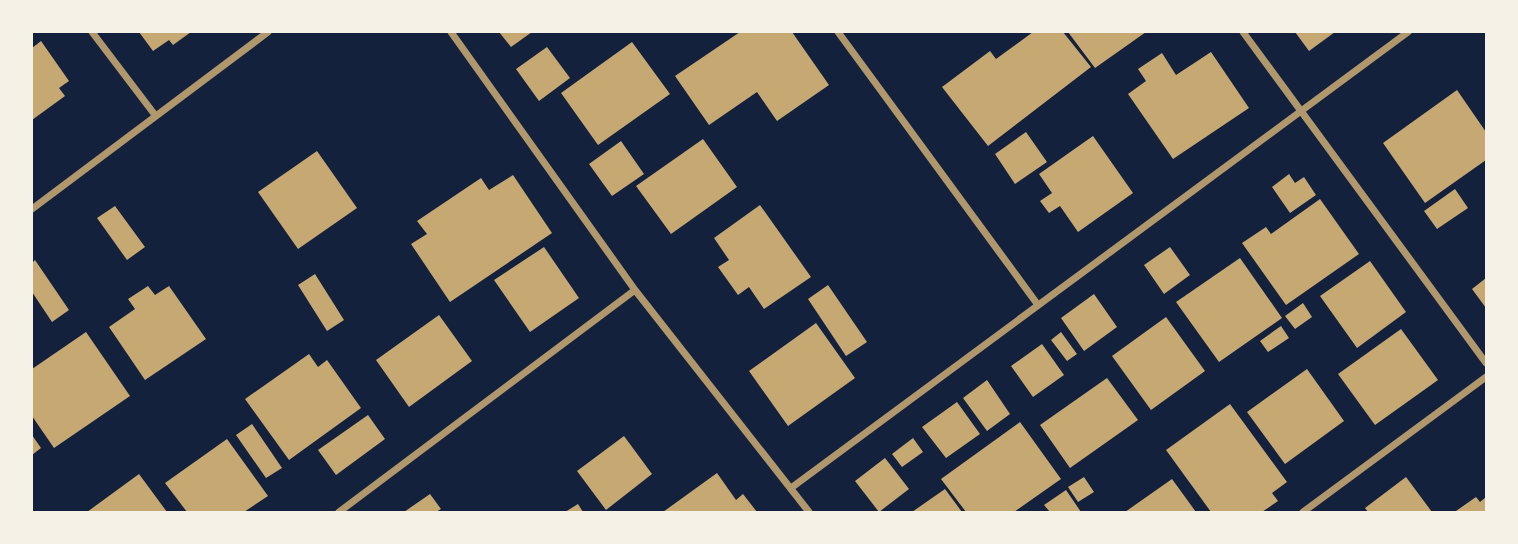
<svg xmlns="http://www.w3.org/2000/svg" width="1518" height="544" viewBox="0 0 1518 544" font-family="'Asap Condensed',sans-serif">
  <rect width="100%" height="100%" fill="#14213d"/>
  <path fill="#c6a872" d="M139 32H191L173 45 169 40 153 51Z
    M499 32H532L511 47Z
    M740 32H792L829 85 777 121 757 92 709 125 675 76Z
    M1033 32H1063L1091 67 988 146 942 87 990 51 996 59Z
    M1068 32H1146L1095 68Z
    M1295 32H1335L1309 51Z
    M41 41 69 81 59 88 65 96 32 120V48Z
    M632 42 670 94 598 145 561 93Z
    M547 47 570 78 539 101 516 69Z
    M1211 52 1249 108 1173 159 1128 94 1146 81 1138 69 1162 53 1176 75Z
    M1457 90 1486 132V160L1425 203 1383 143Z
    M1026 132 1047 162 1015 184 995 154Z
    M1093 136 1133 193 1078 232 1060 206 1049 213 1040 201 1052 193 1039 174Z
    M703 139 737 187 671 234 636 186Z
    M621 141 644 174 612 196 589 164Z
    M317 151 357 208 298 249 258 192Z
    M1289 174 1295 183 1304 177 1316 195 1290 213 1272 187Z
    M513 175 552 233 450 302 411 244 427 234 417 221 481 178 489 190Z
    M1455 189 1468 208 1437 229 1424 211Z
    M1320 199 1359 254 1286 305 1242 243 1266 227 1271 234Z
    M760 205 811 277 764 309 749 287 738 295 718 267 729 260 714 238Z
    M115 206 145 247 127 260 97 218Z
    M544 247 579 298 530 332 494 280Z
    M1170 247 1190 275 1164 294 1144 265Z
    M1240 258 1282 318 1219 362 1176 302Z
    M35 260 69 310 52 322 32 292V263Z
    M1370 261 1406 312 1357 348 1320 296Z
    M315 274 344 320 327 331 298 285Z
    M1486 278V308L1472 289Z
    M828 285 867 342 846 356 808 299Z
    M148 286 155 295 169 286 206 339 145 380 109 327 135 309 128 299Z
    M1094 294 1117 327 1084 351 1061 318Z
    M1303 303 1312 317 1295 329 1285 316Z
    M439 315 472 361 409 407 376 360Z
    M1166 317 1205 371 1151 410 1112 356Z
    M816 323 855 378 788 426 749 371Z
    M1281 326 1289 338 1268 352 1260 341Z
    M1401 329 1438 380 1375 425 1338 374Z
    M86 332 130 396 54 448 32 416V369Z
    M1061 332 1077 354 1067 361 1051 340Z
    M1042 344 1064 375 1033 397 1011 366Z
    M309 354 318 367 327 360 361 408 289 460 245 399Z
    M1307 369 1344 421 1285 464 1247 412Z
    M1107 378 1138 420 1070 468 1040 425Z
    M987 380 1010 414 987 431 963 398Z
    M957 402 980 434 946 458 922 427Z
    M1230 404 1287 482 1272 493 1278 501 1262 512H1211L1166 450Z
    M368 415 385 439 336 475 318 450Z
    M1020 422 1061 479 1014 512H966L941 479Z
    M252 424 282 468 266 478 236 435Z
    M32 435 41 448 32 455Z
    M624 436 652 474 606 510 577 471Z
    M913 438 923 452 902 467 892 454Z
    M227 439 268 496 244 512H187L165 483Z
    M885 458 909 489 879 512 855 481Z
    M717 473 736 500 743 494 757 512H663Z
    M139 474 167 512H87Z
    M1084 477 1094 492 1078 502 1068 487Z
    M1406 477 1432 512H1368L1365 508Z
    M1172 479 1196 512H1125Z
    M945 489 962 512H912Z
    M1066 490 1081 512H1050L1044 505Z
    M430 494 441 509 436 512H404Z
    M1476 497 1480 502 1486 497V512H1457L1456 511Z
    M578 504 583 512H565Z"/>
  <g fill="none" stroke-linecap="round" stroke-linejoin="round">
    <path stroke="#b1986c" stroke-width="7" d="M92 32 155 115
      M451 32 635 290 809 512
      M838 32 1038 305
      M1243 32 1486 363
      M32 209 268 32
      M791 488 1408 32
      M339 512 635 290
      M1303 512 1486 377"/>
  </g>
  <rect width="1518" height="544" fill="none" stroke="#f6f1e7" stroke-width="66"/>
</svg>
